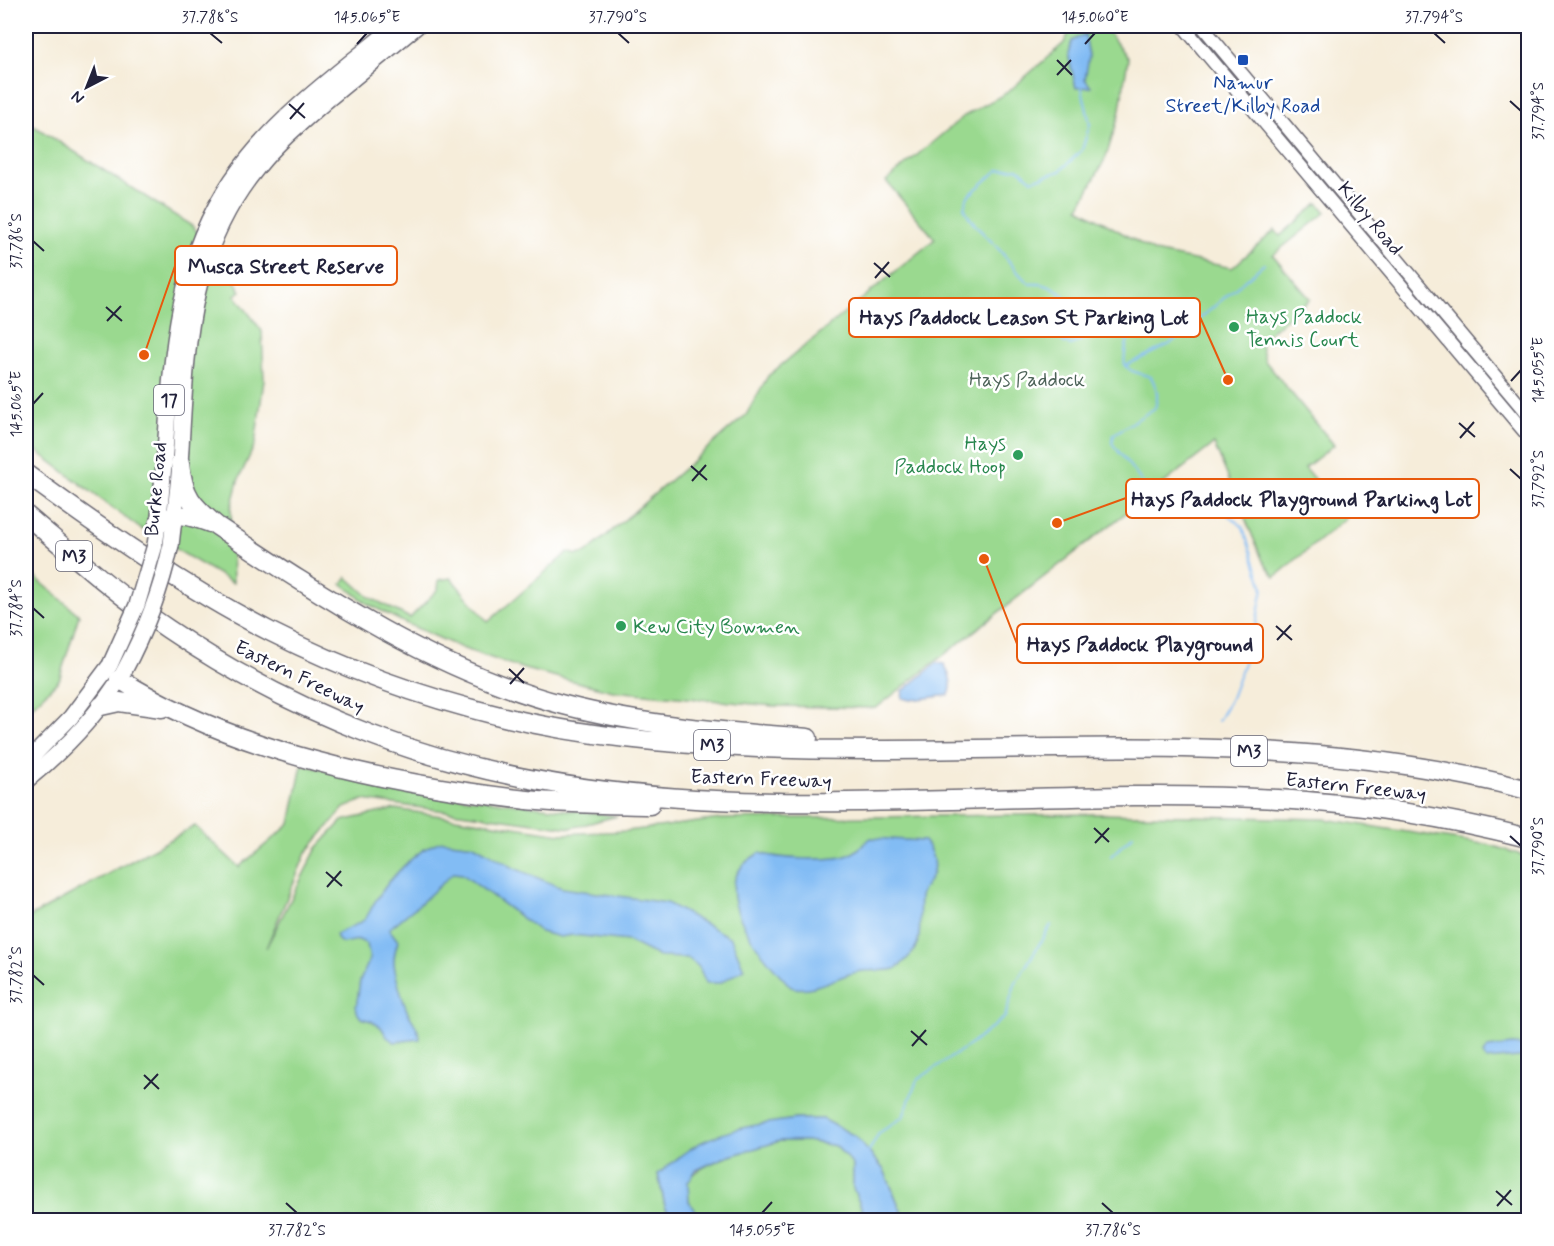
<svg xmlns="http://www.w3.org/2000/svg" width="1554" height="1246" viewBox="0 0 1554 1246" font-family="Mynerve,sans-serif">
  <rect width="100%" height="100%" fill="#fff"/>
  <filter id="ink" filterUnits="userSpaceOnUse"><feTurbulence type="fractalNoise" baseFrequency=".0167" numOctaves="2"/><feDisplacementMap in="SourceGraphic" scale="12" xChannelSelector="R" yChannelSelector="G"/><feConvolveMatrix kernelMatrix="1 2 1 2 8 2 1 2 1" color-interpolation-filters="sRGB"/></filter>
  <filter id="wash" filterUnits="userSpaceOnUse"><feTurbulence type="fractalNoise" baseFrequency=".008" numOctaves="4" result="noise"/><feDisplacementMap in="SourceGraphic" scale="24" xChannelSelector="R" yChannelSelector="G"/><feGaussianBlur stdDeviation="1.35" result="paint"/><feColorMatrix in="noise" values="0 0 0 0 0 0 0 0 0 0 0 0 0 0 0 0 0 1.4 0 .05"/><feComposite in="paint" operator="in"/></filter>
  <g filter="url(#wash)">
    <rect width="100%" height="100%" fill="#f6edda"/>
    <path fill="#9ad98f" stroke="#5e7e65" stroke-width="1.5" d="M1069 26H1104L1128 59 1119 115 1106 157 1079 208 1155 252 1232 268 1275 230 1280 236 1318 203 1326 212 1273 255 1310 299 1260 341 1265 361 1334 445 1305 468 1346 518 1275 577 1263 561 1214 444 876 708 774 706 613 691 524 669 464 649 405 623 368 604 342 584 347 577 369 597 410 618 438 589 439 580 451 578 488 622 568 552 577 555 586 553 746 415 768 376 935 239 886 181 964 116 1008 92 1064 43 1070 31Z
      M26 121 192 226 219 255 241 291 235 295 262 331 264 380 255 444 238 481 231 508 233 583 138 527 26 443Z
      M26 569 79 615 59 680 26 712Z
      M302 765 452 796 617 816 571 828 363 800 344 808 306 853 266 948 317 848 342 821 395 809 561 834 627 831 721 819 1099 814 1325 819 1490 845 1528 857V1220H905L884 1170 855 1136 823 1119H797L742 1128 699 1144 658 1174 665 1206 673 1220H26V919L195 826 239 867 290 824Z
      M780 1141H807L836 1146 853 1165V1188L867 1220H700C693 1210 683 1195 688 1182 696 1162 759 1147 780 1141Z"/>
    <path fill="#82bcf4" stroke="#526f98" stroke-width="1.5" d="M1085 34 1089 57 1085 79 1091 87 1076 88 1068 54 1072 41Z
      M937 663 944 664C949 674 954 684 949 695L911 700 902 698 903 691Z
      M871 838 924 841C932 850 937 866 931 877 928 884 921 889 920 897 917 932 929 944 895 969 882 972 869 969 857 972 837 976 811 994 791 987 762 956 697 884 760 853 778 859 831 862 849 855 857 852 864 843 871 838Z
      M443 841 474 845 514 868 562 888 667 903 731 938 744 969 720 983H706L699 967 688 958 660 957 628 941 573 935 560 937 541 932 462 874 453 873 422 902 389 929 398 941C396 948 394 954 394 961 394 973 403 1001 408 1013 413 1022 419 1028 420 1039L394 1042 387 1037 381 1027 371 1021 361 1018 358 1014 356 1008 360 981 370 959 367 944 359 940 342 943 338 940 336 934C346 928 357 926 365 919 370 913 372 905 377 899 389 879 419 846 443 841Z
      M1512 1045 1528 1046V1056L1486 1060 1483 1054 1488 1048Z
      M796 1119H823L855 1136 884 1170 905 1220H867L853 1188V1165L836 1146 807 1141H780L723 1158 696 1170 688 1182 689 1201 700 1220H673L665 1206 658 1174C672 1163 685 1151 700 1143 730 1128 764 1123 796 1119Z"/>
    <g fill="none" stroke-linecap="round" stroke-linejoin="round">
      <path stroke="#82bcf4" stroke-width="2" d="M1081 85 1090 124 1082 150 1060 171 1032 180 1018 168 998 170 968 196 964 207C972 226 989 237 1002 253 1012 264 1019 276 1030 284 1045 283 1053 287 1064 296L1066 311 1060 334 1063 342 1071 345C1090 337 1093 332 1099 313L1110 308C1145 336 1120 336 1125 366L1132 371 1151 377C1157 388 1159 396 1155 408L1114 434 1112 443 1149 491 1171 508 1223 511 1243 527 1263 588 1255 629 1245 660 1231 698 1218 721
        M1125 366 1170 344 1264 264
        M1111 856 1133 835
        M868 1153 879 1133 903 1117 917 1080 971 1044 1005 1017 1015 984 1051 925"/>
    </g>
  </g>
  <g filter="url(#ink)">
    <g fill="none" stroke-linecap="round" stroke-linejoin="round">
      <g stroke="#6c6973" stroke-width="15">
        <path id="minor" d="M1183 26 1528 436
          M1202 26 1528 415"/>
      </g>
      <g stroke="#6c6973" stroke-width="18">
        <path id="major" d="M155 545C177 409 154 270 250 156 291 106 346 67 395 26
          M171 545C174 518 178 491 180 464 187 355 185 256 258 167 278 142 302 122 326 101 356 76 387 51 417 26
          M26 763 71 717 110 665
          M26 781C63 751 98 715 123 673"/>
      </g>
      <g stroke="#6c6973" stroke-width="21">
        <path id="highway" d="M180 463C183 496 193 506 217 526 325 598 437 672 564 705 644 726 726 732 808 738
          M26 474C104 531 185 588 271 632 344 669 421 697 500 716 584 737 672 744 758 748 1014 758 1278 723 1528 790
          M26 515C72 554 117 595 168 629 231 672 301 708 372 735 663 846 976 782 1278 799 1363 804 1446 817 1528 838
          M158 524C175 510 191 516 210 523
          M119 679C237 753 390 784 527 800 567 804 609 804 650 805
          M101 706 119 702 162 708"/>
      </g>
      <use href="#minor" stroke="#fff" stroke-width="12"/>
      <use href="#major" stroke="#fff" stroke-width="15"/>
      <use href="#highway" stroke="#fff" stroke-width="18"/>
      <g stroke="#6c6973" stroke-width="18" stroke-linecap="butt">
        <path id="major-bridge" d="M110 665 137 605 155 545
          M123 673C145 632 161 591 171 545"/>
      </g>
      <use href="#major-bridge" stroke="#fff" stroke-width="15"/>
    </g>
  </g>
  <path fill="none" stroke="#22223b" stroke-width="2" d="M210 33 222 43M618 33 629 43M1434 33 1445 43M357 44 367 33M1085 44 1095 33M1057 60 1072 75M1057 75 1071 60M1510 101 1521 111M289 104 305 118M290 119 304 103M33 241 44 251M874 263 890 277M875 278 889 262M106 307 122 321M107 321 121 306M1511 381 1521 370M33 404 43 393M1459 423 1475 437M1460 438 1474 422M691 466 707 480M1510 469 1521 479M692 481 706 465M33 608 44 618M1276 626 1292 640M1277 640 1291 625M509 669 524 683M510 684 524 668M1094 828 1109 842M1510 836 1521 846M1095 843 1109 828M326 872 342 886M327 887 341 871M33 975 44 985M911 1031 927 1045M912 1046 926 1030M144 1075 159 1089M144 1089 158 1074M1496 1191 1512 1205M286 1203 297 1213M1102 1203 1113 1213M1497 1206 1511 1190M762 1213 772 1202"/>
  <rect fill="#1a4fb4" stroke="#fff" stroke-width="2" x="1237" y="54" width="12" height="12" rx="3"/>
  <g fill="#2e9e5b" stroke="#fff" stroke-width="2">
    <circle cx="1234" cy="327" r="6"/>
    <circle cx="1018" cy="455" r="6"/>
    <circle cx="621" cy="626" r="6"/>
  </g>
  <g text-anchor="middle" stroke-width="5" stroke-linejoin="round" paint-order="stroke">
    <g fill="#fff" stroke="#646476" stroke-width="1.5">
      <rect x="154" y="385" width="30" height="30" rx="4.5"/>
      <rect x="56" y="541" width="36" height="30" rx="4.5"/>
      <rect x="694" y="730" width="36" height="30" rx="4.5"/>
      <rect x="1231" y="736" width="36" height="30" rx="4.5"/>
    </g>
    <g font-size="18" font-weight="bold" fill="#22223b">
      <text x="169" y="406">17</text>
      <text x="74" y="562">M3</text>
      <text x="712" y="751">M3</text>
      <text x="1249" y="757">M3</text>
    </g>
    <g font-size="20" fill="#164399" stroke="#fff">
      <text x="1243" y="89">Namur<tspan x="1243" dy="23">Street/Kilby Road</tspan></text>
    </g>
    <g font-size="20" fill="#22223b" stroke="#fff">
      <text transform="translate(1371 218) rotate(50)" y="7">Kilby Road</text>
      <text transform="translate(155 489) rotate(-85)" y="7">Burke Road</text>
      <text transform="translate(300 676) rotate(26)" y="7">Eastern Freeway</text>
      <text transform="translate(761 778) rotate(2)" y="7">Eastern Freeway</text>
      <text transform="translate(1356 786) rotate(6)" y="7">Eastern Freeway</text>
    </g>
    <g font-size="20" fill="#27864d" stroke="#fff" text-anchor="start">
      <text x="1246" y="323">Hays Paddock<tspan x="1246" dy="23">Tennis Court</tspan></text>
      <text x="1006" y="450" text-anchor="end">Hays<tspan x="1006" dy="23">Paddock Hoop</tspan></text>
      <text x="633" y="633">Kew City Bowmen</text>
    </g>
    <g font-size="20" fill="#4c6258" stroke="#fff">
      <text x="1027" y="386">Hays Paddock</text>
    </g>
  </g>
  <path fill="none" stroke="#e8590c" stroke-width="2" d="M144 355L175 266M1228 380L1200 317M1057 523L1126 498M984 559L1017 644"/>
  <g fill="#e8590c" stroke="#fff" stroke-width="2">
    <circle cx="144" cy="355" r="6"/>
    <circle cx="1228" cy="380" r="6"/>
    <circle cx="1057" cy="523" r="6"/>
    <circle cx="984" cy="559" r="6"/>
  </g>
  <g fill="#fff" stroke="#e8590c" stroke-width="2">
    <rect x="175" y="246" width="222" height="39" rx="6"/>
    <rect x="849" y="298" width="351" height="39" rx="6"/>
    <rect x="1126" y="479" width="353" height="39" rx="6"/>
    <rect x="1017" y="624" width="246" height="39" rx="6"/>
  </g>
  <g font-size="21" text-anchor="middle" font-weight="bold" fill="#22223b">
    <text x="286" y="273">Musca Street Reserve</text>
    <text x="1024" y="324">Hays Paddock Leason St Parking Lot</text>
    <text x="1302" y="506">Hays Paddock Playground Parking Lot</text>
    <text x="1140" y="651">Hays Paddock Playground</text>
  </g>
  <rect width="1554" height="1246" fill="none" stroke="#fff" stroke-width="66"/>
  <g transform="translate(87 87) rotate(222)" stroke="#ffffff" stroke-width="4.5" paint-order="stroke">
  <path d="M0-4.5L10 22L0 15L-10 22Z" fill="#22223b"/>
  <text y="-9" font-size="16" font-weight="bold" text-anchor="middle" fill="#22223b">N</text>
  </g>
  <rect x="33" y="33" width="1488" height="1180" fill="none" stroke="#22223b" stroke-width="2"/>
  <g font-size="15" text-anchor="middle" fill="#22223b">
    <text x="210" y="22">37.788°S</text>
    <text x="367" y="22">145.065°E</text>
    <text x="618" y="22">37.790°S</text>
    <text x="1095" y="22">145.060°E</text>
    <text x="1434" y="22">37.794°S</text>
    <text transform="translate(1538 111) rotate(-90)" y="5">37.794°S</text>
    <text transform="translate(16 241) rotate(-90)" y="5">37.786°S</text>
    <text transform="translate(1538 370) rotate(-90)" y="5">145.055°E</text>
    <text transform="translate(16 404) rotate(-90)" y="5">145.065°E</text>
    <text transform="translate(1538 479) rotate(-90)" y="5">37.792°S</text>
    <text transform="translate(16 608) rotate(-90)" y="5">37.784°S</text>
    <text transform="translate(1538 846) rotate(-90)" y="5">37.790°S</text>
    <text transform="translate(16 975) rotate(-90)" y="5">37.782°S</text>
    <text x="297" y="1235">37.782°S</text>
    <text x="762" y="1235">145.055°E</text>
    <text x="1113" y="1235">37.786°S</text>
  </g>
</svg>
